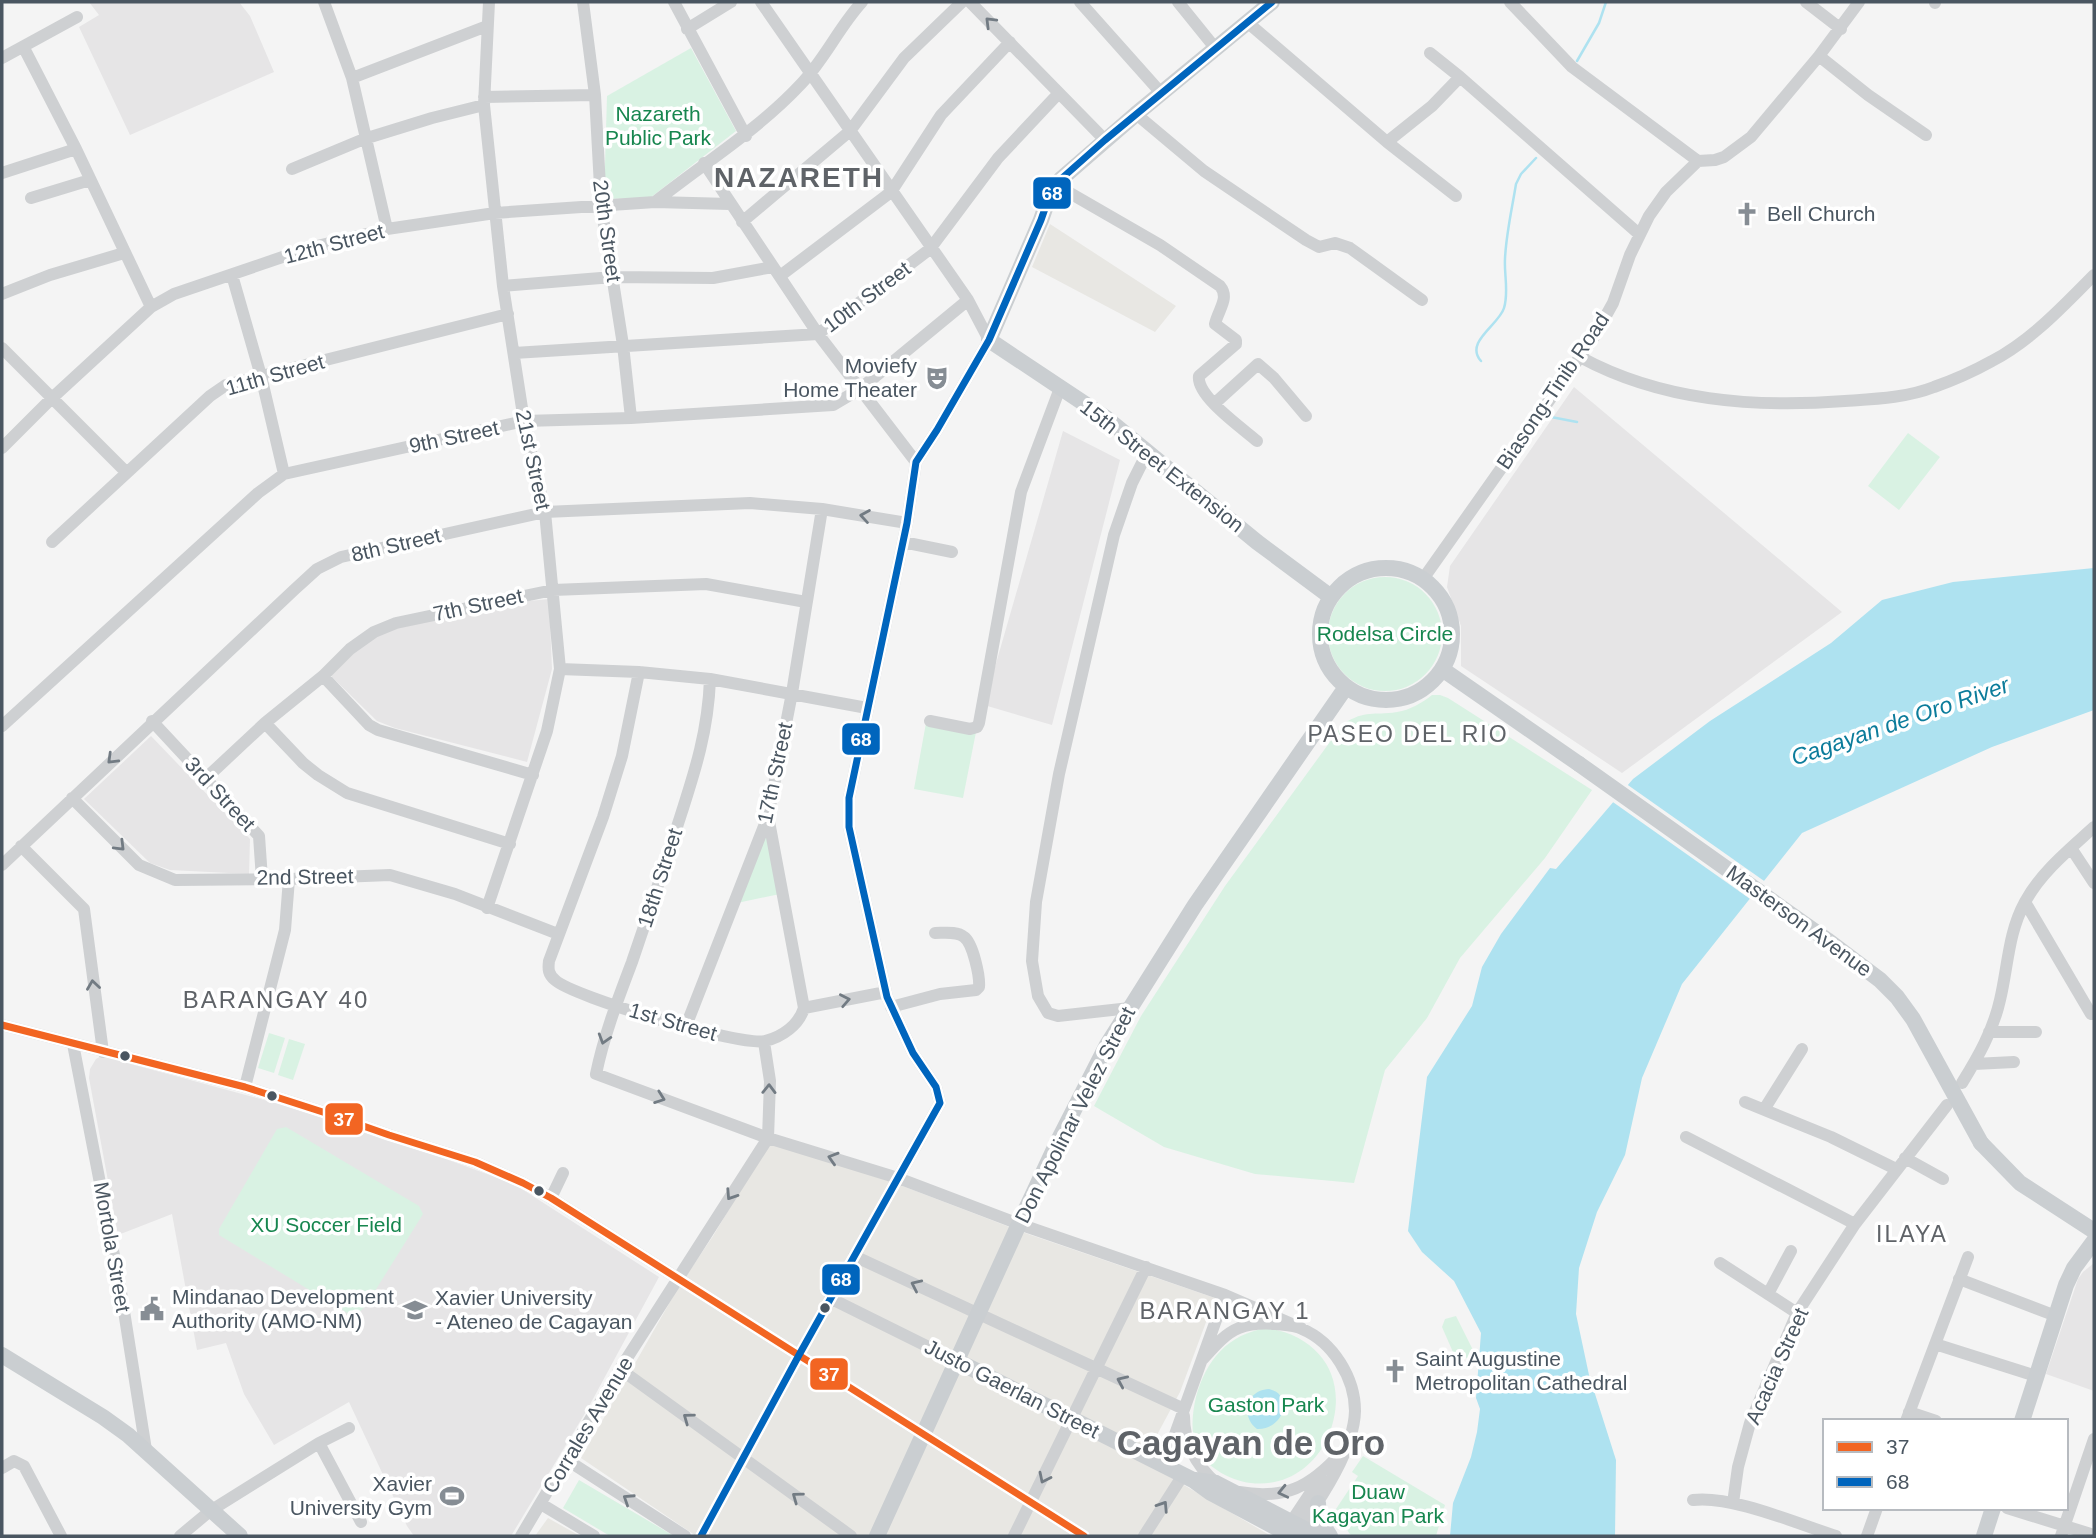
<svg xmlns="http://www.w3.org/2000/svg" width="2096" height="1538" viewBox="0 0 2096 1538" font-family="Helvetica,sans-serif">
  <rect width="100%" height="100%" fill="#f4f4f4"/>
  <path fill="#e8e7e3" d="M1050 224 1176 306 1155 332 1032 267Z
    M770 1141 900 1185 1025 1233 1215 1298 1180 1392 1143 1461 1271 1536H696L581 1458 678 1288 713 1236Z
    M548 1518 580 1536H535Z"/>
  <path fill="#e6e5e6" d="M89 2H239L250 16 274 72 130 135 79 27 99 15Z
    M1574 387 1842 612 1622 773 1461 666V626L1447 587 1450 566Z
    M1063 431 1120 460 1052 725 984 705Z
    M549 599 552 669 527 762 395 728 377 721 330 675 346 656 379 632 519 602Z
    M151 736 250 839 249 874 170 870 150 863 84 799Z
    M101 1056 342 1121 514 1184 659 1277 587 1410 511 1536H414L407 1526 349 1402 274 1445 244 1394 226 1343 197 1350 172 1214 118 1235 89 1078 90 1069 96 1059Z
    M2094 1263V1391L2046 1374 2078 1279 2083 1272Z"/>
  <path fill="#d9f2e3" d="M691 48 736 131 650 198 604 199 607 96Z
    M1908 433 1940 457 1899 510 1868 486Z
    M1328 634a57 57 0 1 1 114 0a57 57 0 1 1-114 0Z
    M1432 695H1440L1448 698 1592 790 1545 858 1460 958 1427 1018 1385 1070 1354 1183 1255 1174 1164 1147 1094 1106 1141 1016 1225 886 1343 724C1367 709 1372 716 1397 712 1410 710 1422 703 1432 695Z
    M926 723 976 732 963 798 914 789Z
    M767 831 780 894 737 903Z
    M269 1033 285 1038 274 1073 258 1068Z
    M289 1039 305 1044 293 1080 278 1075Z
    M286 1127 419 1206 423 1214 365 1307 358 1313 349 1314 219 1235V1229L277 1129Z
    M1456 1316 1474 1352 1469 1359 1458 1354 1456 1359 1442 1327 1445 1319Z
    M1267 1328C1325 1337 1351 1385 1327 1439 1308 1479 1264 1495 1225 1475 1214 1469 1203 1461 1198 1450 1190 1434 1192 1414 1196 1397 1206 1360 1228 1334 1267 1328Z
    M1363 1456 1445 1505 1436 1536H1352L1349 1533 1336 1509 1358 1476 1352 1472Z
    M579 1480 674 1536H610L563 1508Z"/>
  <path fill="#aee2f0" d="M2094 568V710L1992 747 1802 833 1682 984 1642 1078 1625 1155 1597 1212 1579 1268 1576 1314 1589 1375 1616 1460 1615 1536H1450L1453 1503 1471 1457 1477 1432 1480 1409 1476 1398 1481 1333 1454 1281 1422 1252 1408 1231 1427 1077 1472 1006 1482 967 1501 934 1550 868 1556 869 1633 779 1710 721 1831 643 1882 600 1953 582Z
    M1269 1389C1295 1395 1283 1430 1257 1429 1240 1416 1246 1390 1269 1389Z"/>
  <path fill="#f4f4f4" d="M1625 783 1767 883 1753 901 1610 800Z"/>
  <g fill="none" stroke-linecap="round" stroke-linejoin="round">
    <path stroke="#aee2f0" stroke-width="2.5" d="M1577 61 1599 23 1606 2
      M1481 361C1464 342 1499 325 1504 308 1509 292 1504 275 1505 259 1506 234 1512 209 1516 184L1521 174 1536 158
      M1551 417 1577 422"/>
    <path stroke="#ced0d2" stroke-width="12" d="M324 2 352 78 387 229
      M583 2 595 95 601 205 623 345 631 418
      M674 2 746 136
      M970 2 1105 140
      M1080 2 1162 94
      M1178 2 1216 49
      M1510 2 1572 67 1698 161
      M1806 2 1841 29
      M1935 3V2
      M1247 22 1387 142 1456 196
      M687 29 731 2
      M24 48 76 149 151 307
      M1430 53 1460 77
      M1819 56 1868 95 1926 135
      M2 58 77 17
      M352 78 487 26
      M484 97 595 95
      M1136 114 1204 171 1306 240 1319 247 1335 243 1350 248 1422 300
      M1387 142 1432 106 1460 77 1639 234
      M1698 161 1715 160 1724 157 1751 137 1819 56 1859 2
      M704 163 818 334 916 462
      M292 169 364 139 432 118 484 105
      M2 173 76 149
      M1056 185 1160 245 1220 286C1230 298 1218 310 1215 324L1236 340V344L1199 376C1196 396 1242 428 1257 441
      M31 198 90 180
      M655 202C704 163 758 130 801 84 825 59 839 27 862 2
      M742 222 850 131 904 58 962 2
      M232 275 261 376 284 474
      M780 276 891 192 941 115 1010 42
      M503 286 613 277 713 278 773 267
      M2 294 50 275 124 253
      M2 348 126 472
      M514 353 818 334 930 249 998 158 1058 94
      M1580 357C1661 401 1754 408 1845 401 1875 399 1906 398 1934 387 1954 380 1974 371 1992 361 2032 340 2063 306 2094 275
      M1214 404 1258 364 1274 378 1306 416
      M2 448 51 399 151 307 174 294 309 248 387 229 495 213 655 202 730 204
      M52 542 210 396 226 385 508 314
      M903 542 952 552
      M1423 579 1594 337 1613 303 1630 255 1649 216 1666 192 1698 161
      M560 669 639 672 710 679 867 708
      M639 672 622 756 603 817 549 961C548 969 548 974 555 980 573 997 742 1047 765 1041 782 1037 799 1025 804 1008L768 816
      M323 676 369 725 378 730 533 775
      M710 679C708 735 693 777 676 830 662 874 647 918 632 962 618 999 604 1035 596 1074L768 1138 898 1178 1019 1224 1225 1295 1301 1328
      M152 721 259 836 262 879
      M930 721 970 729 977 727 979 723 1021 492 1060 388
      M265 723 303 763 318 775 347 793 510 844
      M2 726 258 493 284 474 524 421 631 418 833 405 860 389 968 300
      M205 779 265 723 323 676 350 649 374 632 396 623 553 590 706 584 806 602
      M72 798 139 865 175 880 289 879 390 875 455 894 558 934
      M21 846 84 909 103 1052
      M2071 848 2094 883
      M2 865 294 590 317 569 341 557 545 512 750 503 822 509 907 523
      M2025 902 2091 1014
      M487 908 547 731 560 669 545 512 524 421 503 286 484 105 489 2
      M891 1007 940 994 976 990 979 987C980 977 973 943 964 937 957 931 944 933 935 933
      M804 1008 886 992
      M1130 1008 1058 1016 1048 1013 1038 996 1032 961 1036 902 1059 774 1114 535 1132 483 1147 453
      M2 1025 245 1087 332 1115 389 1135 475 1162 523 1183 551 1198 1084 1536
      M686 1026 768 816 792 693 822 509
      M1989 1032H2036
      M764 1042 770 1081 768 1138
      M73 1044 120 1286 146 1450
      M1974 1064 2014 1062
      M1962 1083C1978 1057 1993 1031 2000 1000 2008 967 2008 933 2025 902 2041 872 2070 849 2094 827
      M245 1087 285 930 289 879
      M1745 1102 1831 1137 1896 1169
      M1765 1108 1802 1049
      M1686 1137 1855 1224
      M1905 1158 1943 1179
      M551 1198 563 1173
      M854 1256 1184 1409
      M1720 1263 1797 1313
      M1959 1279 2056 1316
      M1768 1294 1791 1251
      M830 1298 957 1361
      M1935 1344 2036 1376
      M1202 1360C1213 1348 1224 1334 1239 1328 1251 1323 1263 1323 1276 1324 1284 1325 1294 1325 1302 1329 1333 1342 1355 1378 1355 1411 1354 1449 1322 1497 1301 1527
      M620 1369 851 1536
      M1909 1412 1936 1421
      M1184 1416C1184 1444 1196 1465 1216 1483
      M1906 1421 1968 1257
      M319 1443 361 1522
      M567 1460 685 1536
      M1164 1465 1225 1295
      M2 1468 14 1461 24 1466 61 1536
      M1239 1492C1285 1500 1310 1487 1340 1454
      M1693 1500C1731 1495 1798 1524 1836 1536
      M1733 1503 1738 1467 1750 1423 1797 1313 1855 1224 1947 1105
      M541 1504 594 1536
      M2007 1508 2094 1535
      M1291 1522 1321 1477
      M180 1536 210 1511 319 1443 349 1428
      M521 1536 620 1369 768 1138
      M701 1536 799 1355 940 1103 936 1087 913 1053 887 997 849 827V798L907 523 916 462 937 430 989 340 968 300 761 2
      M1014 1536 1146 1267
      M1144 1536 1183 1475
      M1867 1536 1877 1508
      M2061 1536 2094 1439"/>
    <path stroke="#caced1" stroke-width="16" d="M1272 2 1136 114 1061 179 1049 197 1041 220 989 340 1106 418 1257 542 1331 597
      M1320 634a66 66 0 1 1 132 0a66 66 0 1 1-132 0Z
      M1442 669 1579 764
      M1981 1143 2020 1183 2094 1231
      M2 1355 103 1417 128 1435 240 1536
      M957 1361 1193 1480 1211 1493 1292 1536
      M2022 1421 2066 1285 2074 1268 2094 1241
      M1195 1480 1216 1483 1318 1536
      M1318 1503 1319 1519 1330 1536
      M877 1536 1019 1224 1057 1143 1107 1045 1195 905 1346 687
      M1984 1536 1993 1508"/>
    <path stroke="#caced1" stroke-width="16" d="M1579 764 1827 940 1880 980 1897 997 1913 1019 1981 1143"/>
    <g stroke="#fff" stroke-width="12">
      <path id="bus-1" d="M2 1025 245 1087 332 1115 389 1135 475 1162 523 1183 551 1198 1084 1536"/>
    </g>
    <g stroke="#fff" stroke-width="12">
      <path id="bus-2" d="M701 1536 799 1355 940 1103 936 1087 913 1053 887 997 849 827V798L907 523 916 462 937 430 989 340 1041 220 1049 197 1061 179 1105 140 1272 2"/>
    </g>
    <use href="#bus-1" stroke="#f26522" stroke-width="7"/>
    <use href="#bus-2" stroke="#0065bd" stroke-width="7"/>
  </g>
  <defs><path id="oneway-chevron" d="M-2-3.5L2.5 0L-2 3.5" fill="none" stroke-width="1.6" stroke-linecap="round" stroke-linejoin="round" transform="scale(1.75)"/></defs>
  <g stroke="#727b83">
    <use href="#oneway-chevron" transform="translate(990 22) rotate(-135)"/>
    <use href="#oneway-chevron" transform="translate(865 516) rotate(-171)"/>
    <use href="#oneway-chevron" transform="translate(112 759) rotate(136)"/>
    <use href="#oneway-chevron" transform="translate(120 846) rotate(45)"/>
    <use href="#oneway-chevron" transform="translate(93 985) rotate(-98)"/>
    <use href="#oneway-chevron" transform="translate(845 1000) rotate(-11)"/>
    <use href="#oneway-chevron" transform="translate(604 1039) rotate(107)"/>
    <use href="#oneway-chevron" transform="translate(769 1089) rotate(-89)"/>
    <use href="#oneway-chevron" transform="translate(660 1098) rotate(20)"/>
    <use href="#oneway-chevron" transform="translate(833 1158) rotate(-163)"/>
    <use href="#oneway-chevron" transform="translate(731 1195) rotate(123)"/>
    <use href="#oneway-chevron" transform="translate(916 1285) rotate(-155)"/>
    <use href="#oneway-chevron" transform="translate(1122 1381) rotate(-156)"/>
    <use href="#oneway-chevron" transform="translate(688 1418) rotate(-144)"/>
    <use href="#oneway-chevron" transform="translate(1044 1478) rotate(116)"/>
    <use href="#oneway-chevron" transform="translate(1283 1492) rotate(167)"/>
    <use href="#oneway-chevron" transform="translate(797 1497) rotate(-144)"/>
    <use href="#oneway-chevron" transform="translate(628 1499) rotate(-147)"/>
    <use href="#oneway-chevron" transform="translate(1163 1506) rotate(-57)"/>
  </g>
  <defs>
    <g id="church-bare" transform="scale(1.89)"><path d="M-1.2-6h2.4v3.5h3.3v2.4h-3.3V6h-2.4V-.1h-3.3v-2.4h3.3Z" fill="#868d94" stroke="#fff" stroke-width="2.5" paint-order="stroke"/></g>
    <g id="theatre-bare" transform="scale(1.89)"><path d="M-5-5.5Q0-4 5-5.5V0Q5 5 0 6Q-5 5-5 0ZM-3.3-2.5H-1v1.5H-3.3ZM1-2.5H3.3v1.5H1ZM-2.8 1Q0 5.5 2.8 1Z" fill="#868d94" stroke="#fff" stroke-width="2.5" paint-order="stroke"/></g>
    <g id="civic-bare" transform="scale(1.89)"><path d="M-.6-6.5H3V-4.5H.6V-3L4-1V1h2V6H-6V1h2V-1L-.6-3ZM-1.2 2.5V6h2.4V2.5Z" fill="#868d94" stroke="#fff" stroke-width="2.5" paint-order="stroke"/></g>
    <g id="university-bare" transform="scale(1.89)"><path d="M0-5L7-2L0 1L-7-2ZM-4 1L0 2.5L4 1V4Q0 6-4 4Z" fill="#868d94" stroke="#fff" stroke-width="2.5" paint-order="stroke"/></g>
    <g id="stadium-bare" transform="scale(1.89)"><path d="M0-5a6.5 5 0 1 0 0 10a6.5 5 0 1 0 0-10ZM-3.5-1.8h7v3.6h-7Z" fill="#868d94" stroke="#fff" stroke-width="2.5" paint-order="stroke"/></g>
  </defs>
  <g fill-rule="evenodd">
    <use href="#church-bare" x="1747" y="214"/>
    <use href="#theatre-bare" x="937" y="378"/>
    <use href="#civic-bare" x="152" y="1309"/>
    <use href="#university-bare" x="415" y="1310"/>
    <use href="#church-bare" x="1395" y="1371"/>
    <use href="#stadium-bare" x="452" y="1496"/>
  </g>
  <g fill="#4a5661" stroke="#fff" stroke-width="2.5">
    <circle cx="125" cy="1056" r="6"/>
    <circle cx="272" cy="1096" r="6"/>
    <circle cx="539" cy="1191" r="6"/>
    <circle cx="825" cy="1308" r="6"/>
  </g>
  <g text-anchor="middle" stroke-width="7" stroke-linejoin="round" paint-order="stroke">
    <g font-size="21" fill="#17864f" stroke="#fff">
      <text x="658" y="121">Nazareth<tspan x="658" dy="24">Public Park</tspan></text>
      <text x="1385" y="641">Rodelsa Circle</text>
      <text x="326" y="1232">XU Soccer Field</text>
      <text x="1266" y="1412">Gaston Park</text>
      <text x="1378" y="1499">Duaw<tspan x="1378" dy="24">Kagayan Park</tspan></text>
    </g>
    <g font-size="21" fill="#4a5661" stroke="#fff" text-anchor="start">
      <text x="1767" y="221">Bell Church</text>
      <text x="917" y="373" text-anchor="end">Moviefy<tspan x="917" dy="24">Home Theater</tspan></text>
      <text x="172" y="1304">Mindanao Development<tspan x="172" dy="24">Authority (AMO-NM)</tspan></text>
      <text x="435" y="1305">Xavier University<tspan x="435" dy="24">- Ateneo de Cagayan</tspan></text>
      <text x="1415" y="1366">Saint Augustine<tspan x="1415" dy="24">Metropolitan Cathedral</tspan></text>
      <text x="432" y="1491" text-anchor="end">Xavier<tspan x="432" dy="24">University Gym</tspan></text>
    </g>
    <g font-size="21" fill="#4a5661" stroke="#fff">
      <text transform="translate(607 231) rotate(82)" y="7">20th Street</text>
      <text transform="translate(334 244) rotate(-15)" y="7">12th Street</text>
      <text transform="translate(867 297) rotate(-37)" y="7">10th Street</text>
      <text transform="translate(275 375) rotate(-16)" y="7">11th Street</text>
      <text transform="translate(1553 391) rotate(-56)" y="7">Biasong-Tinib Road</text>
      <text transform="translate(454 437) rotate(-12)" y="7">9th Street</text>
      <text transform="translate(533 460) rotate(78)" y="7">21st Street</text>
      <text transform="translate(1162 466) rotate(38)" y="7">15th Street Extension</text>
      <text transform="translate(396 545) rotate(-13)" y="7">8th Street</text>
      <text transform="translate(478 605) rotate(-12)" y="7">7th Street</text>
      <text transform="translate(775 773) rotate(-78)" y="7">17th Street</text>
      <text transform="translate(220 794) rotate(47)" y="7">3rd Street</text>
      <text transform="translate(305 877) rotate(-1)" y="7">2nd Street</text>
      <text transform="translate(660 878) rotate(-72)" y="7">18th Street</text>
      <text transform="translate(1799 921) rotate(36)" y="7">Masterson Avenue</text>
      <text transform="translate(673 1022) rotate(16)" y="7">1st Street</text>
      <text transform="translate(1075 1115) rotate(-63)" y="7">Don Apolinar Velez Street</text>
      <text transform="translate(112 1247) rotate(80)" y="7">Mortola Street</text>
      <text transform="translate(1777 1366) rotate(-66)" y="7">Acacia Street</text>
      <text transform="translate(1012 1389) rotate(27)" y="7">Justo Gaerlan Street</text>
      <text transform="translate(588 1425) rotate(-59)" y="7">Corrales Avenue</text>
    </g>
    <g font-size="23" font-style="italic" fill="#0c7c9b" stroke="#fff">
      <text transform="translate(1900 721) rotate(-19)" y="8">Cagayan de Oro River</text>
    </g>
    <g font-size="23" letter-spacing="2" fill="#5f6368" stroke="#fff">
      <text x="1408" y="742">PASEO DEL RIO</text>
      <text x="1912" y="1242">ILAYA</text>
    </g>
    <g font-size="24" letter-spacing="2" fill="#5f6368" stroke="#fff">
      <text x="276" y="1008">BARANGAY 40</text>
      <text x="1225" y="1319">BARANGAY 1</text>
    </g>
    <g font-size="28" font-weight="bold" letter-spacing="2" fill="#5f6368" stroke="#fff">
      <text x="799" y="187">NAZARETH</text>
    </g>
    <g font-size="35" font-weight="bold" fill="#5f6368" stroke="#fff">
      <text x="1251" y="1455">Cagayan de Oro</text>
    </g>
  </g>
  <g stroke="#fff" stroke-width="2.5">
    <rect x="1032" y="176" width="40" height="34" rx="7" fill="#0065bd"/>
    <rect x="841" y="722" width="40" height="34" rx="7" fill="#0065bd"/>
    <rect x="324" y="1102" width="40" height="34" rx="7" fill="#f26522"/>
    <rect x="821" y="1263" width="40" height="33" rx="7" fill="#0065bd"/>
    <rect x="809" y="1357" width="40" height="34" rx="7" fill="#f26522"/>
  </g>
  <g font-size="19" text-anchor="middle" font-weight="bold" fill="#fff">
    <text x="1052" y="200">68</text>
    <text x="861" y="746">68</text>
    <text x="344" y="1126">37</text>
    <text x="841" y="1286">68</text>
    <text x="829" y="1381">37</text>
  </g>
  <rect width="2096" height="1538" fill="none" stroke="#4a5661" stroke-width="7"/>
  <rect x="1823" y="1419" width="245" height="91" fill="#ffffff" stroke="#b7bbc0" stroke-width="2"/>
  <rect x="1837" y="1442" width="35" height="10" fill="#f26522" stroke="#b7bbc0" stroke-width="2"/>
  <text x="1886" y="1454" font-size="21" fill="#4a5661">37</text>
  <rect x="1837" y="1477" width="35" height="10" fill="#0065bd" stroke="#b7bbc0" stroke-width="2"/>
  <text x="1886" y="1489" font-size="21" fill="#4a5661">68</text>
</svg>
